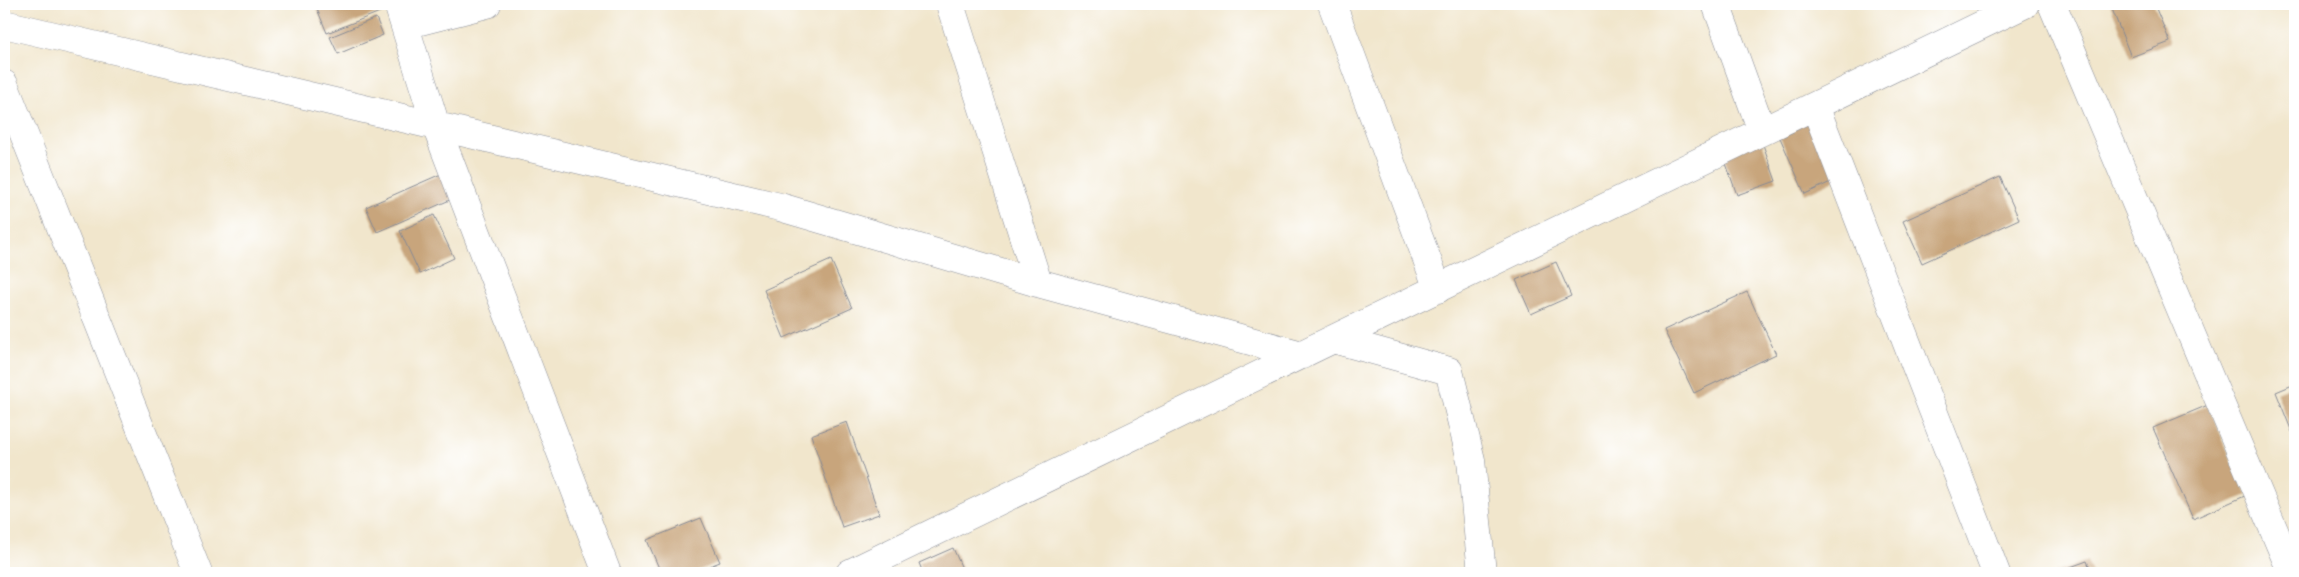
<svg xmlns="http://www.w3.org/2000/svg" width="2299" height="577" viewBox="0 0 2299 577" font-family="Itim,sans-serif">
  <rect width="100%" height="100%" fill="#fff"/>
  <filter id="ink" filterUnits="userSpaceOnUse"><feTurbulence type="fractalNoise" baseFrequency=".02" numOctaves="2"/><feDisplacementMap in="SourceGraphic" scale="10" xChannelSelector="R" yChannelSelector="G"/><feConvolveMatrix kernelMatrix="1 2 1 2 8 2 1 2 1" color-interpolation-filters="sRGB"/></filter>
  <filter id="wash" filterUnits="userSpaceOnUse"><feTurbulence type="fractalNoise" baseFrequency=".0096" numOctaves="4" result="noise"/><feDisplacementMap in="SourceGraphic" scale="20" xChannelSelector="R" yChannelSelector="G"/><feGaussianBlur stdDeviation="1.12" result="paint"/><feColorMatrix in="noise" values="0 0 0 0 0 0 0 0 0 0 0 0 0 0 0 0 0 1.4 0 .05"/><feComposite in="paint" operator="in"/></filter>
  <g filter="url(#wash)">
    <rect width="100%" height="100%" fill="#f1e6cc"/>
    <g id="blocks">
      <path fill="#c8a57b" d="M315 4H388L390 8 327 33Z
        M2110 4H2154L2170 42 2131 57Z
        M376 18 383 35 338 54 330 37Z
        M1810 117 1837 179 1805 194 1777 131Z
        M1762 142 1776 181 1737 195 1723 155Z
        M441 174 452 199 377 232 366 207Z
        M2000 177 2019 219 1922 263 1903 221Z
        M434 215 454 258 420 274 400 231Z
        M831 260 852 308 784 338 764 290Z
        M1556 262 1571 296 1531 314 1516 280Z
        M1747 292 1776 354 1694 393 1664 330Z
        M2295 384V430L2292 432 2276 392Z
        M2208 405 2247 495 2193 519 2153 428Z
        M847 422 879 514 842 527 811 435Z
        M701 518 720 562 692 573H661L647 540Z
        M953 548 964 573H923L919 563Z
        M2087 561 2092 573H2054Z"/>
    </g>
  </g>
  <g filter="url(#ink)">
    <use href="#blocks" fill-opacity="0" stroke="#868a95" stroke-width="1"/>
    <g fill="none" stroke-linecap="round" stroke-linejoin="round">
      <g stroke="#868a95" stroke-width="29">
        <path id="minor" d="M398 4 436 126 607 573
          M950 4 1038 283
          M1332 4 1438 289
          M1716 4 1762 131
          M2052 4 2292 573
          M4 24 780 207 1038 283 1302 355
          M405 25 487 4
          M4 84 198 573
          M1815 106 1996 573
          M1333 339 1449 371 1471 460 1482 573
          M850 573 2025 4"/>
      </g>
      <use href="#minor" stroke="#fff" stroke-width="28"/>
    </g>
  </g>
  <rect width="2299" height="577" fill="none" stroke="#fff" stroke-width="20"/>
</svg>
